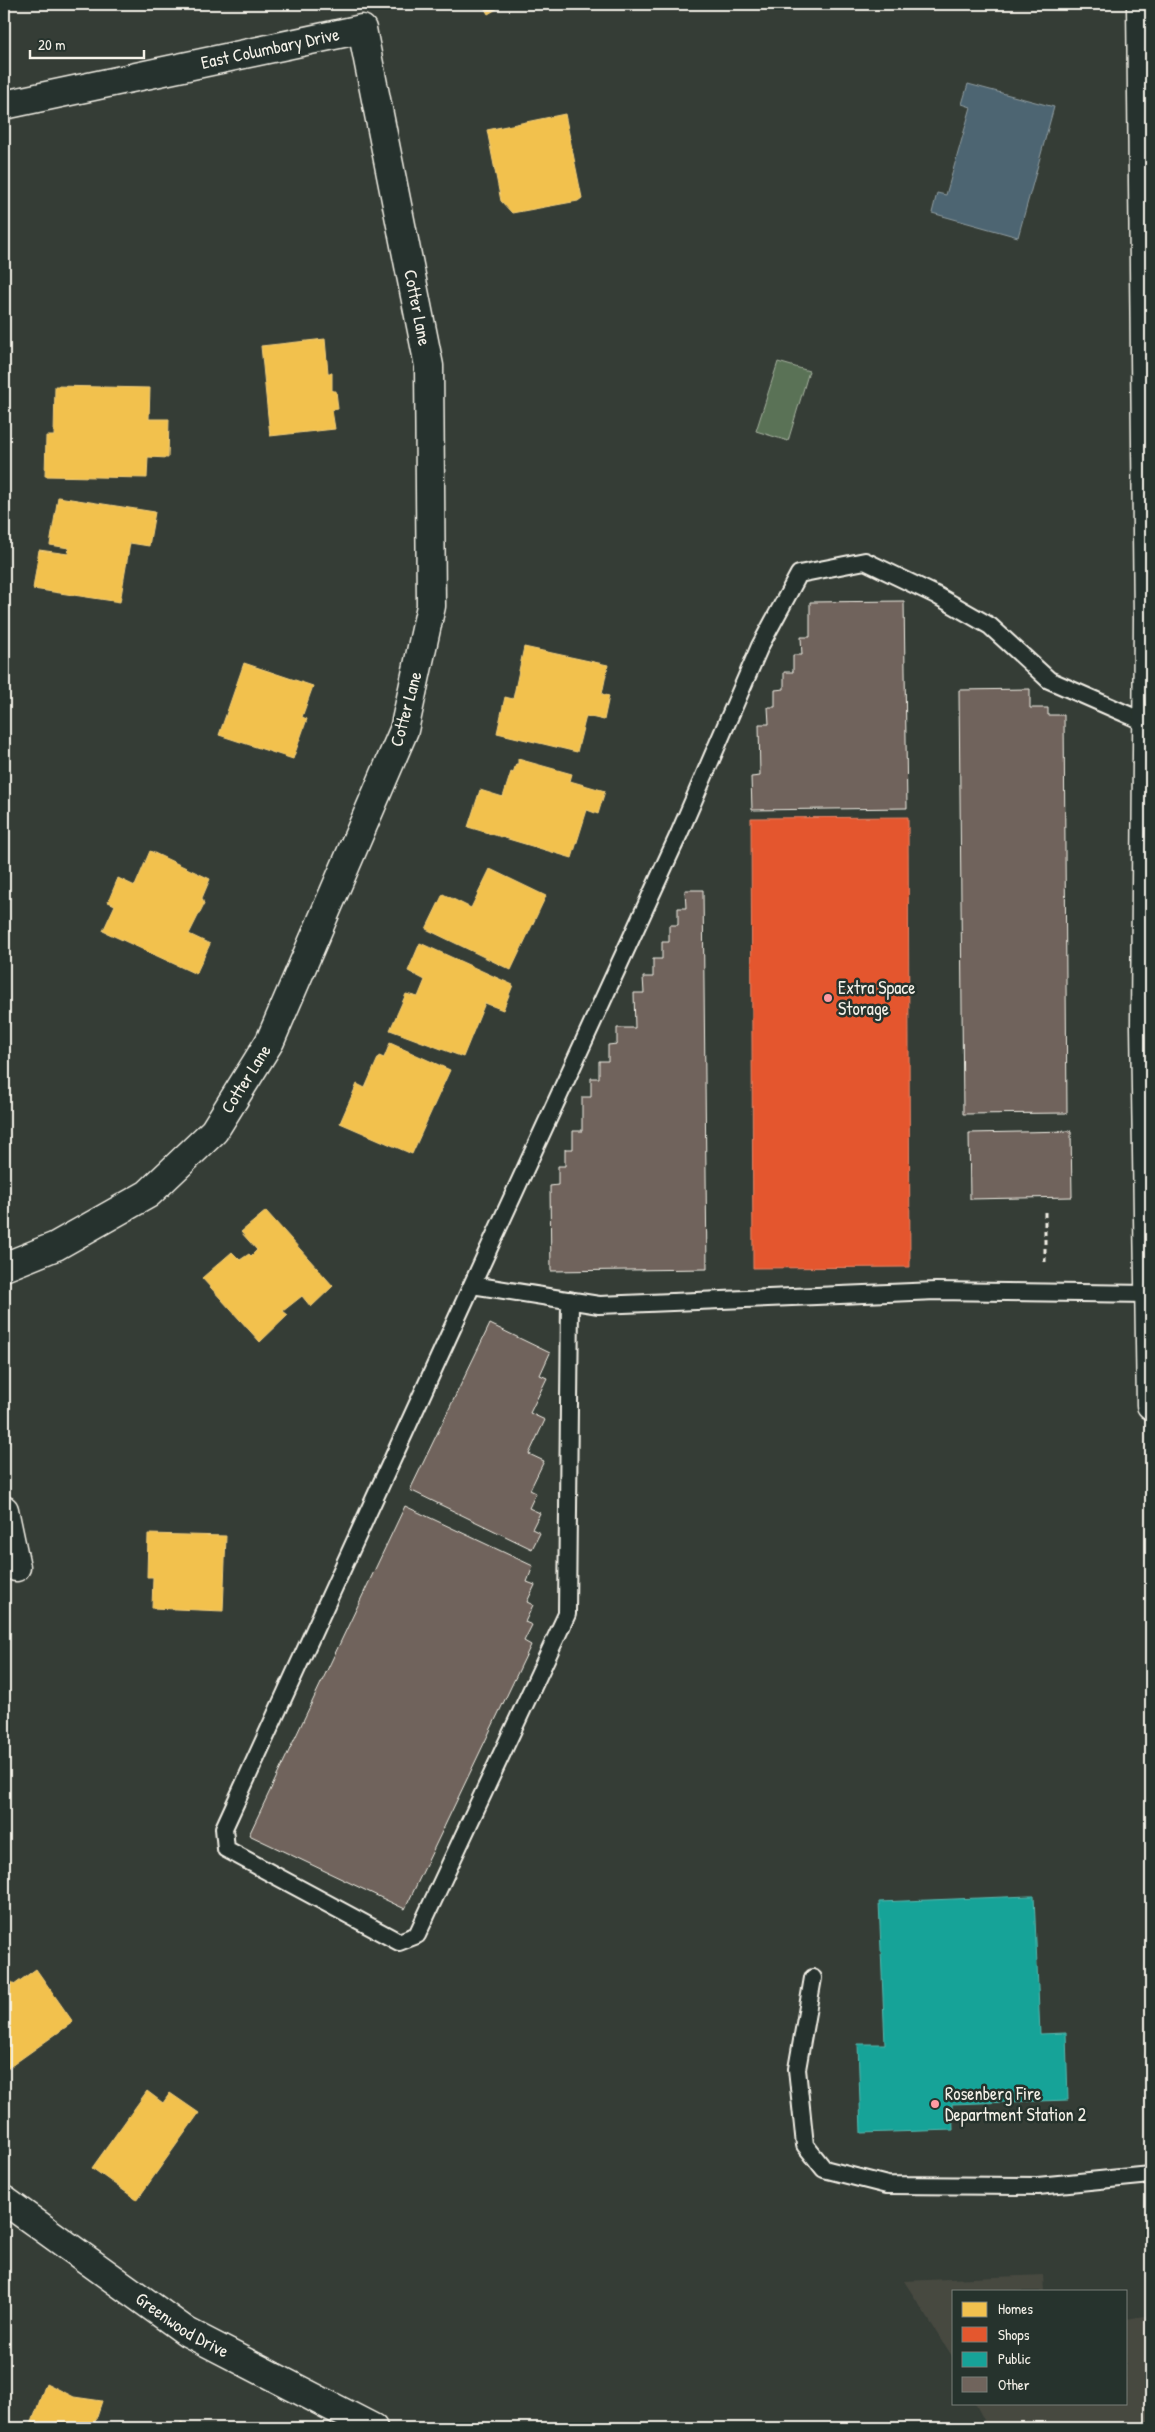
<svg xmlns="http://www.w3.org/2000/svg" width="1155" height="2432" viewBox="0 0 1155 2432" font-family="'Patrick Hand',sans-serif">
  <rect width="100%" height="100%" fill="#353d36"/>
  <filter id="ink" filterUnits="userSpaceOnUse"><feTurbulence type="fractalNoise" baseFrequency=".02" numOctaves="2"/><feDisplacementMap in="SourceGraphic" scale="10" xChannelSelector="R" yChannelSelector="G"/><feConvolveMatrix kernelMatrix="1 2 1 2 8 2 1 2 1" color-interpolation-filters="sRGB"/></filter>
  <g filter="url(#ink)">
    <path fill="#474941" d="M1043 2275 1044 2291H954V2359L904 2281Z
      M1151 2315V2428H988L975 2403H1126V2319Z"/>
    <path fill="#5a7257" stroke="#a7b2a0" d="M778 362 809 371 788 441 756 431Z"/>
    <path fill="#4e6572" stroke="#909da1" d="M968 84 1054 107 1018 237 932 213 937 193 946 195 971 107 962 104Z"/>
    <path fill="#f2c14e" stroke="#f3cf7c" d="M482 4H505L488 14Z
      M565 114 582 198 578 201 512 213 501 201 487 130Z
      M325 339 328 373H332V391H336L338 409 332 410 335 429 270 436 261 346Z
      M55 386 150 388 149 419H169L168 458 148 457 147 478 45 476 46 436H54Z
      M58 497 155 512 149 546 130 543 120 602 33 589 39 550 68 554 69 548 50 545Z
      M524 647 608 665 602 694 609 696 604 720 586 716 577 752 497 733 505 697 513 699Z
      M244 663 313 686 302 717 307 719 293 759 219 735Z
      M518 759 572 774 570 781 605 791 598 814 587 810 572 858 468 827 480 790 503 797 511 772 513 773 516 764H518Z
      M150 851 210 879 202 898 204 904 189 934 210 944 196 974 103 931 115 905 108 902 118 878 135 886Z
      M490 869 546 896 511 970 426 929 443 894 471 908Z
      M420 943 513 985 503 1010 485 1003 463 1057 390 1030 406 994 418 997 425 980 408 971Z
      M390 1043 450 1070 412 1154 340 1123 357 1084 365 1088 379 1056 384 1058Z
      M266 1211 333 1286 311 1307 302 1296 283 1311 288 1315 260 1342 202 1278 232 1252 240 1260 249 1254 251 1256 257 1250 241 1232Z
      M148 1534 226 1536 223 1611 152 1608 153 1577H147Z
      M36 1969 73 2022 4 2071V1984L10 1980 14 1985Z
      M147 2091 163 2103 170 2093 199 2113 137 2200 92 2168Z
      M46 2383 74 2397 102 2401 93 2428H30Z
      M181 2422 192 2428H179Z"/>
    <path fill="#e4572e" stroke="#e98566" d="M908 817 910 1267 753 1268 751 818Z"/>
    <path fill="#17a398" stroke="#59bab0" d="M1029 1896H1034L1040 2034 1066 2033 1068 2100 952 2104 953 2130 861 2133 858 2044H885L879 1902Z"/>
    <path fill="#70645c" stroke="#f4f1e8" d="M904 601 907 808 752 810 751 777 760 776 759 724H769L768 707H775V690L784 689V672H793V655H802L801 637H810V602Z
      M1030 689V708H1048V715H1064L1067 1113 963 1114 959 690Z
      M685 890H703L707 1269 551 1271 550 1186 558 1185V1166H565V1149H573V1131H582V1097H591V1078H599V1061H608V1045L617 1044V1028H635L634 993H644L643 977H653V959H662V942H669V925H678V908H686Z
      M1071 1131 1072 1197 970 1199 969 1133Z
      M490 1324 550 1353 540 1375 547 1378 530 1413 545 1420 529 1454 544 1461 530 1490 536 1493 529 1508 540 1513 532 1529 540 1533 532 1549 410 1490Z
      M405 1506 533 1566 527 1582 535 1585 527 1602 533 1605 525 1622 532 1625 524 1641 531 1645 405 1909 249 1835Z"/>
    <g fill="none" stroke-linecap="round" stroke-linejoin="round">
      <g stroke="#f4f1e8" stroke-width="20">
        <path id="service" d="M1147 723 1049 680 990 626 936 595 865 561 799 574 760 646 679 834 472 1285 599 1305 936 1291 1149 1294
          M472 1285 224 1828 226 1849 399 1942 417 1935 567 1614 570 1300
          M813 1978 797 2069 805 2145 824 2169 887 2185 1038 2186 1151 2175"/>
      </g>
      <g stroke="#f4f1e8" stroke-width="31">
        <g id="minor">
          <path id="s1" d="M4 105 362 29 429 366 431 606 404 730 270 1041 214 1131 148 1194 56 1246 4 1267"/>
          <path d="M4 1510 16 1567"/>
          <path id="s2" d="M4 2200 187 2332 373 2428"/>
        </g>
      </g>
      <g stroke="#f4f1e8" stroke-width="31">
        <path id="secondary" d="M1141 4 1148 619 1145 1025 1151 1405"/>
      </g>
      <path stroke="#f4f1e8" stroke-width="3" stroke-dasharray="5 4" stroke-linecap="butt" d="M1045 1212V1264"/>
      <use href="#service" stroke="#26332d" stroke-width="16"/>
      <use href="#minor" stroke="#26332d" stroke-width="28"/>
      <use href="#secondary" stroke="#26332d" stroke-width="28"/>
    </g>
  </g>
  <g fill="#ff9aa2" stroke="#26332d" stroke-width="2">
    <circle cx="828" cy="998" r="5"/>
    <circle cx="935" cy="2104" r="5"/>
  </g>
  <g text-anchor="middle" stroke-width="5" stroke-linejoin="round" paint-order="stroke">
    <g font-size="18" fill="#f4f1e8" stroke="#26332d">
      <text dy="6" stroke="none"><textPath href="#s1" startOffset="272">East Columbary Drive</textPath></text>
      <text dy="6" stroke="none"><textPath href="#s1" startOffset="650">Cotter Lane</textPath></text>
      <text transform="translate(406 709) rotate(-75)" y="6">Cotter Lane</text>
      <text transform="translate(246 1079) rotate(-58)" y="6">Cotter Lane</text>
      <text dy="6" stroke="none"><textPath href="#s2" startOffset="218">Greenwood Drive</textPath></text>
    </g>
    <g font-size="18" fill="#f4f1e8" stroke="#26332d" text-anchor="start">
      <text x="838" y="994">Extra Space<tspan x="838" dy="21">Storage</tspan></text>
      <text x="945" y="2100">Rosenberg Fire<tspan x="945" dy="21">Department Station 2</tspan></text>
    </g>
  </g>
  <rect width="1155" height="2432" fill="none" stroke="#26332d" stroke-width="20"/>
  <rect x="10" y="10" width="1135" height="2412" fill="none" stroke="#f4f1e8" stroke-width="2" filter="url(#ink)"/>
  <rect x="952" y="2290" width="175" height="115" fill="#26332d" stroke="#787f78"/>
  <rect x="962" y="2302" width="25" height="15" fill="#f2c14e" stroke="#787f78"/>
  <text x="998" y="2314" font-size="15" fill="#f4f1e8">Homes</text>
  <rect x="962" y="2327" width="25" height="15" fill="#e4572e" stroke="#787f78"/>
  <text x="998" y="2340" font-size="15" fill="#f4f1e8">Shops</text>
  <rect x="962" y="2352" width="25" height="15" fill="#17a398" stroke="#787f78"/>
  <text x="998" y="2364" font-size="15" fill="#f4f1e8">Public</text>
  <rect x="962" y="2377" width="25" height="15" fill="#70645c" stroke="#787f78"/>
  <text x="998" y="2390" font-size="15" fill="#f4f1e8">Other</text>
  <path d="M30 50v8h114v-8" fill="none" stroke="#f4f1e8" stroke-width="2.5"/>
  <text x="38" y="50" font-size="15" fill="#f4f1e8" stroke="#26332d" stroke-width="4" paint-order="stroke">20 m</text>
</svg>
